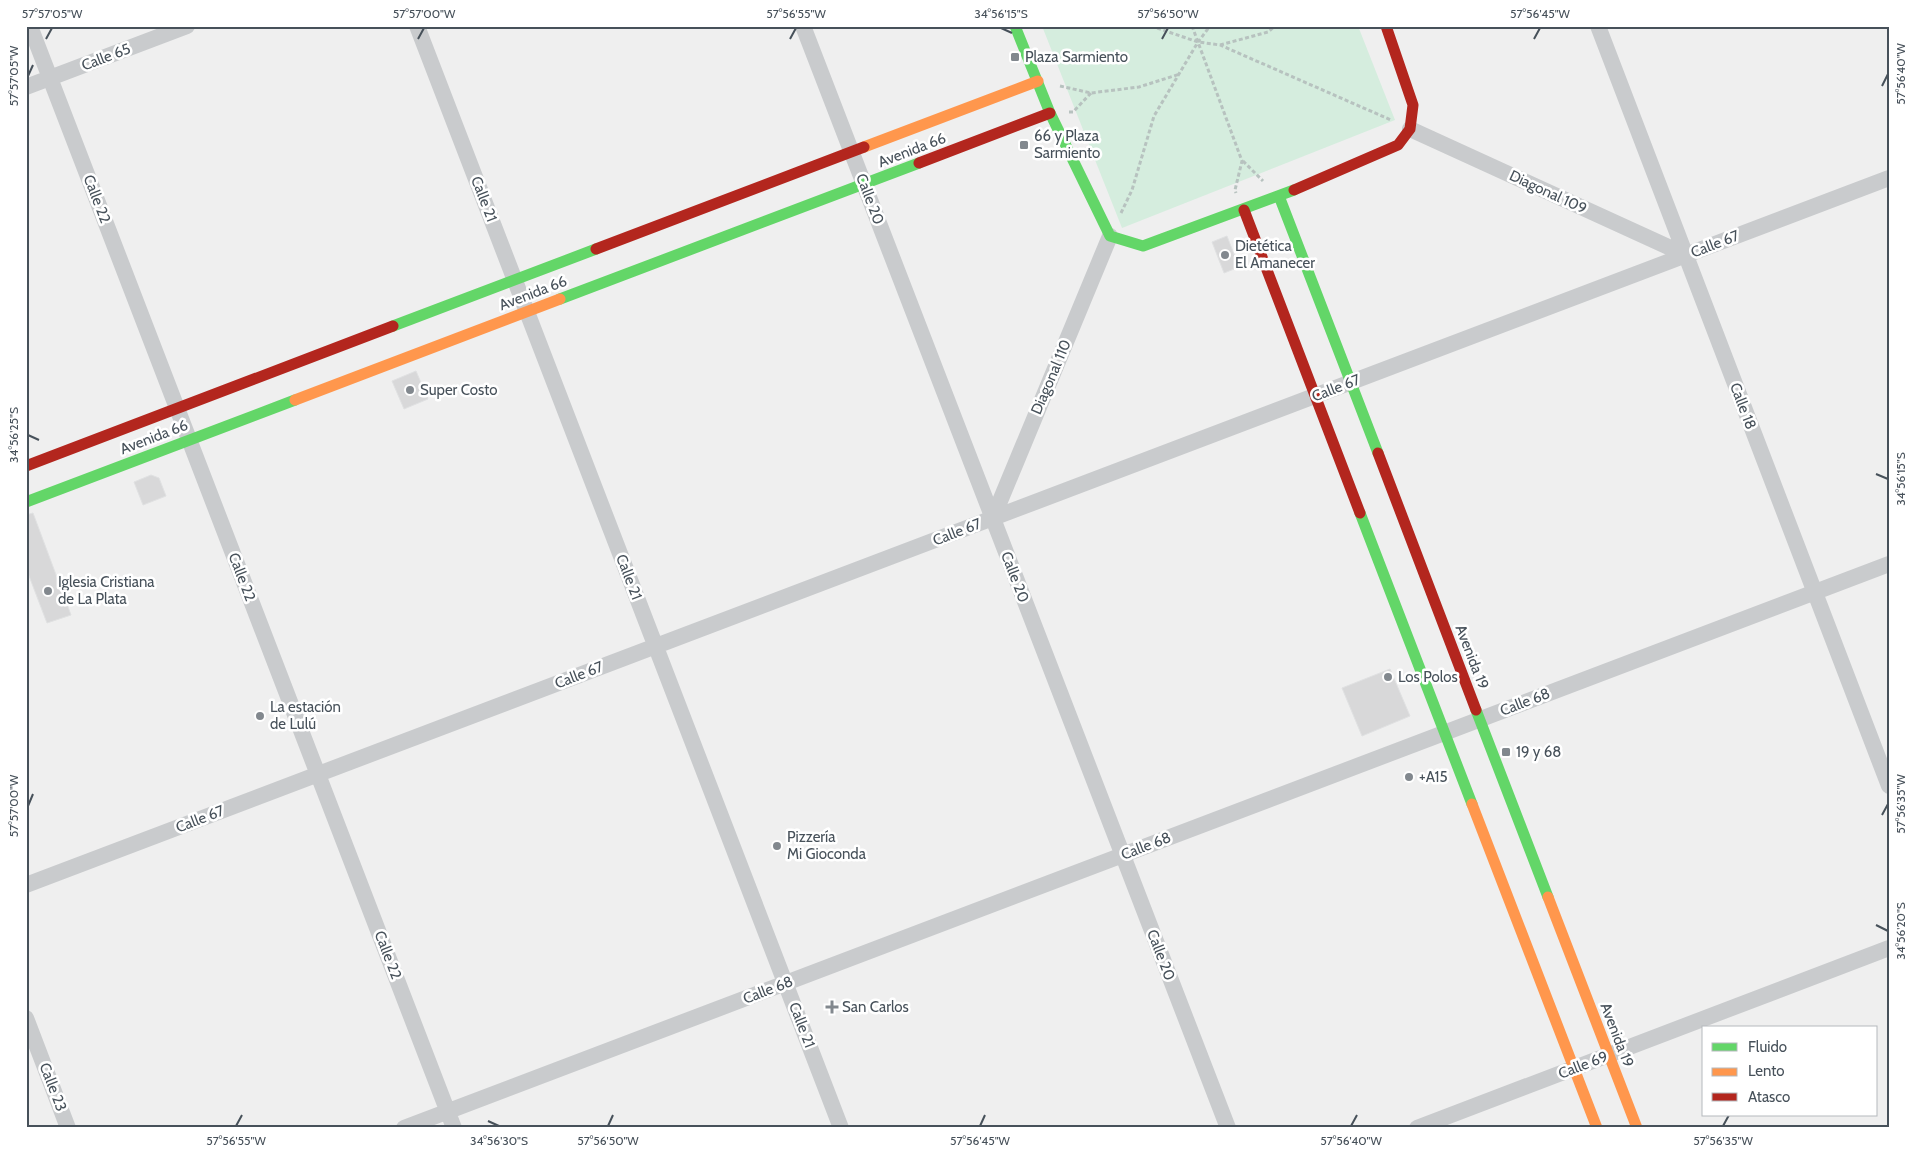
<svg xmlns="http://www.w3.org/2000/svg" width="1915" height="1154" viewBox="0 0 1915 1154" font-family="Cabin,sans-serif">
  <rect width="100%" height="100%" fill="#efefef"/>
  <path fill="#d5edde" d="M1042 26H1358L1395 120 1122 228Z"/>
  <path fill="#d8d8d9" stroke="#e0e1e2" d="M1227 236 1239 267 1224 273 1212 242Z
    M416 371 428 399 404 409 392 381Z
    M151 475 159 478 166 496 143 505 134 482Z
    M33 513 71 615 47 623 26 568V515Z
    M1390 669 1410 716 1362 736 1342 688Z"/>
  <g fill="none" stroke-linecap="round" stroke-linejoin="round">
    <path stroke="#b7c2bf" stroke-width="3" stroke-dasharray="4 2.5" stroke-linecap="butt" d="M1151 26 1198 42 1220 45 1391 120
      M1192 26 1242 161 1235 190 1236 193
      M1220 45 1268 32 1275 26
      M1060 86 1091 93 1139 87 1180 74
      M1069 112H1073L1091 93
      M1243 161 1263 181
      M1121 213 1132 190 1154 116 1198 42 1210 26"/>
    <path stroke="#c9cbcd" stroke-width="16" d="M30 26 454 1128
      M417 26 841 1128
      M803 26 1228 1128
      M1598 26 1889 786
      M26 87 187 26
      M1410 129 1686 255
      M993 518 1110 236
      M26 885 1889 178
      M26 1018 68 1128
      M404 1128 1889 564
      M1417 1128 1889 948"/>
    <path stroke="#63d668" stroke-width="11" d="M1015 26 1050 113 1110 236 1143 246 1294 190
      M1279 196 1378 453
      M560 299 919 163
      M393 326 596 249
      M26 502 295 400
      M1360 513 1472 804
      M1476 710 1548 897"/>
    <path stroke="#ff974d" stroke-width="11" d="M864 147 1038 81
      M295 400 560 299
      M1472 804 1597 1128
      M1548 897 1637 1128"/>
    <path stroke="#b3261e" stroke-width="11" d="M919 163 1050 113
      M1294 190 1398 145 1410 129 1413 105 1386 26
      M1244 210 1360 513
      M596 249 864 147
      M1378 453 1476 710
      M26 466 393 326"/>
  </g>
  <path fill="none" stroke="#47515a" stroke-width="2" d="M1001 28 1012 33M46 39 52 28M418 39 424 28M790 39 796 28M1162 39 1168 28M1534 39 1540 28M28 76 33 65M1882 86 1888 74M28 435 39 440M1876 474 1888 479M28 806 33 794M1882 815 1888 804M1876 925 1888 931M488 1121 499 1126M236 1126 242 1115M608 1126 613 1115M980 1126 985 1115M1351 1126 1357 1115M1723 1126 1729 1115"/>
  <g fill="#82888e" stroke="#fff" stroke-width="2">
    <rect x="1010" y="52" width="10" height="10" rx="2.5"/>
    <rect x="1019" y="140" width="10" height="10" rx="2.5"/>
    <circle cx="1225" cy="255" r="5"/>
    <circle cx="410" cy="390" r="5"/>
    <circle cx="48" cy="591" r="5"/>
    <circle cx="1388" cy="677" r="5"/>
    <circle cx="260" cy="716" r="5"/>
    <rect x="1501" y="747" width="10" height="10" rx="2.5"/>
    <circle cx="1409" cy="777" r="5"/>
    <circle cx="777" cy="846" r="5"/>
    <path d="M829.5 999.5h5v5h5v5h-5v5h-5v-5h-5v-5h5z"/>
  </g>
  <g text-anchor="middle" stroke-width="5" stroke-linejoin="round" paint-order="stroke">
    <g font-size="15" fill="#47515a" stroke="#fff">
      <text transform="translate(106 57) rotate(-21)" y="5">Calle 65</text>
      <text transform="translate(912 150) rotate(-21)" y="5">Avenida 66</text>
      <text transform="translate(1548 192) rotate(25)" y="5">Diagonal 109</text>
      <text transform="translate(97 199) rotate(69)" y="5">Calle 22</text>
      <text transform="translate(484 199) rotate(69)" y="5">Calle 21</text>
      <text transform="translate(870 199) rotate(69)" y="5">Calle 20</text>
      <text transform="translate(1715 244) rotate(-21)" y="5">Calle 67</text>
      <text transform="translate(533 293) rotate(-21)" y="5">Avenida 66</text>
      <text transform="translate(1051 377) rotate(-67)" y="5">Diagonal 110</text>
      <text transform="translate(1336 388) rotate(-21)" y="5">Calle 67</text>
      <text transform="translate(1743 406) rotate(69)" y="5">Calle 18</text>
      <text transform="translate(154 437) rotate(-21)" y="5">Avenida 66</text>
      <text transform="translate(957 532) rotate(-21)" y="5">Calle 67</text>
      <text transform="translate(242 577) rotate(69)" y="5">Calle 22</text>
      <text transform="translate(629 577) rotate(69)" y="5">Calle 21</text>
      <text transform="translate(1015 577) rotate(69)" y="5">Calle 20</text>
      <text transform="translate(1472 657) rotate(69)" y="5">Avenida 19</text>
      <text transform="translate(579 675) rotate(-21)" y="5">Calle 67</text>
      <text transform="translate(1525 702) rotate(-21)" y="5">Calle 68</text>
      <text transform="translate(200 819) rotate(-21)" y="5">Calle 67</text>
      <text transform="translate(1146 846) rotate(-21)" y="5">Calle 68</text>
      <text transform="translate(388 955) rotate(69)" y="5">Calle 22</text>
      <text transform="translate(1161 955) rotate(69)" y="5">Calle 20</text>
      <text transform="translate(768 990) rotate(-21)" y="5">Calle 68</text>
      <text transform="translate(802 1025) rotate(69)" y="5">Calle 21</text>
      <text transform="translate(1617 1035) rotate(69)" y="5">Avenida 19</text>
      <text transform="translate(1583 1065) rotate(-21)" y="5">Calle 69</text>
      <text transform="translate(53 1087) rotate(69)" y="5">Calle 23</text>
    </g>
    <g font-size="15" fill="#47515a" stroke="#fff" text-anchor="start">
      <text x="1025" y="62">Plaza Sarmiento</text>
      <text x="1034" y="141">66 y Plaza<tspan x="1034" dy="17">Sarmiento</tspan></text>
      <text x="1235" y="251">Dietética<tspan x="1235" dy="17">El Amanecer</tspan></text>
      <text x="420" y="395">Super Costo</text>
      <text x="58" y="587">Iglesia Cristiana<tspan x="58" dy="17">de La Plata</tspan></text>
      <text x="1398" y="682">Los Polos</text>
      <text x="270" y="712">La estación<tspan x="270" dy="17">de Lulú</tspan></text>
      <text x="1516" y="757">19 y 68</text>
      <text x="1419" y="782">+A15</text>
      <text x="787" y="842">Pizzería<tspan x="787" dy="17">Mi Gioconda</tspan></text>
      <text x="842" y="1012">San Carlos</text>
    </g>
  </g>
  <rect width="1915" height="1154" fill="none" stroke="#ffffff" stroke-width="55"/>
  <rect x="1702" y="1026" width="175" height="90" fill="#ffffff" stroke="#b5b9bd"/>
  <rect x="1712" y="1043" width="25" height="8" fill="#63d668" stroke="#b5b9bd"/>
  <text x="1748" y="1052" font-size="15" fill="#47515a">Fluido</text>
  <rect x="1712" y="1068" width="25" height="8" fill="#ff974d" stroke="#b5b9bd"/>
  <text x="1748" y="1076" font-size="15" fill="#47515a">Lento</text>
  <rect x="1712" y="1093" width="25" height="8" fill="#b3261e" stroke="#b5b9bd"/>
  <text x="1748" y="1102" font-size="15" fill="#47515a">Atasco</text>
  <rect x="28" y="28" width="1860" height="1098" fill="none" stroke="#47515a" stroke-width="2"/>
  <g font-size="12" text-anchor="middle" fill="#47515a">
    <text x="52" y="18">57°57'05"W</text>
    <text x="424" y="18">57°57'00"W</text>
    <text x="796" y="18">57°56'55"W</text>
    <text x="1001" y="18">34°56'15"S</text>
    <text x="1168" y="18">57°56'50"W</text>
    <text x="1540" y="18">57°56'45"W</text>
    <text transform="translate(1901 74) rotate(-90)" y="4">57°56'40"W</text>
    <text transform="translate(14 76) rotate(-90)" y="4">57°57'05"W</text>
    <text transform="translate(14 435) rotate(-90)" y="4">34°56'25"S</text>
    <text transform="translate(1901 479) rotate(-90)" y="4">34°56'15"S</text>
    <text transform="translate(1901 804) rotate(-90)" y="4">57°56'35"W</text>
    <text transform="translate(14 806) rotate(-90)" y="4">57°57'00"W</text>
    <text transform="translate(1901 931) rotate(-90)" y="4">34°56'20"S</text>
    <text x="236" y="1145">57°56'55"W</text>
    <text x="499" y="1145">34°56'30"S</text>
    <text x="608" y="1145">57°56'50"W</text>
    <text x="980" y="1145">57°56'45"W</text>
    <text x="1351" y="1145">57°56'40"W</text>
    <text x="1723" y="1145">57°56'35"W</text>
  </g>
</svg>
